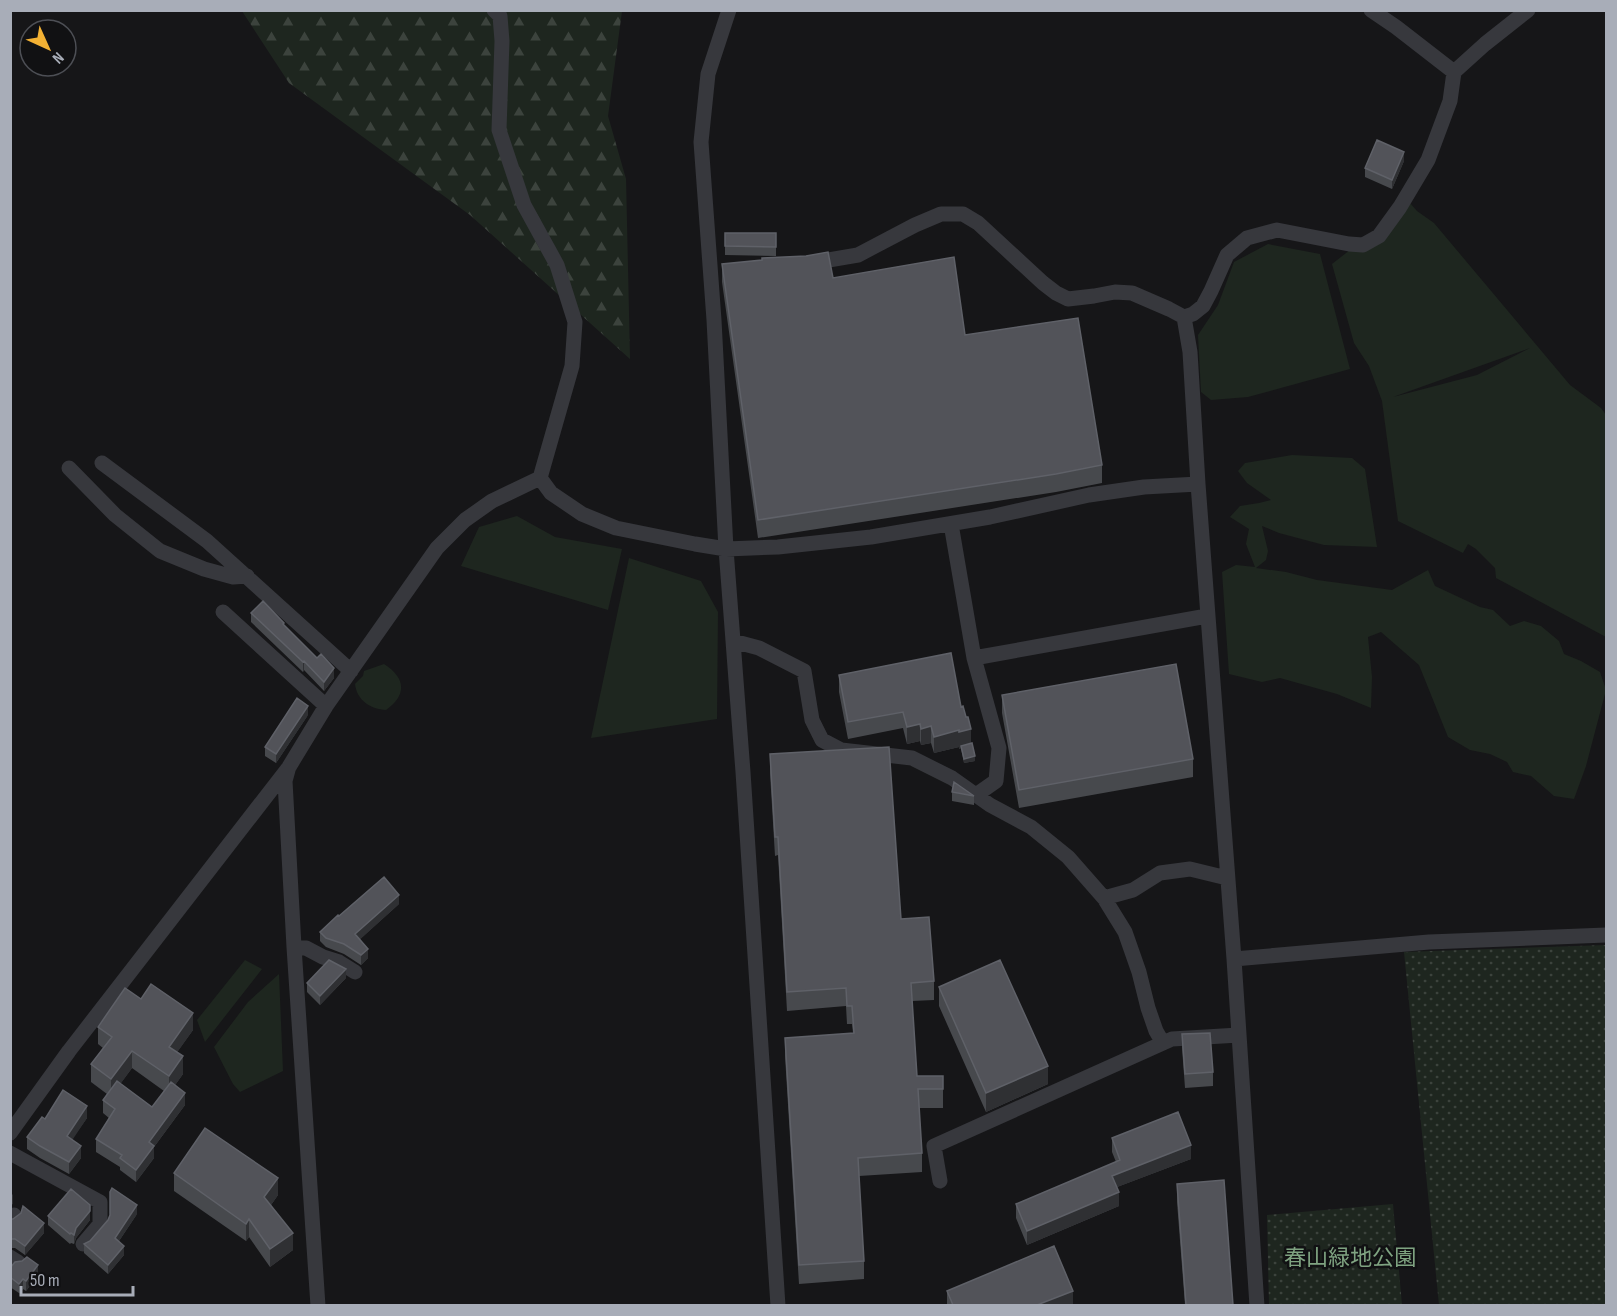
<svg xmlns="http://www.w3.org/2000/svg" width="1617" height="1316" viewBox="0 0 1617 1316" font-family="'Sofia Sans Condensed','Noto Sans JP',sans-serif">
  <defs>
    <pattern id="forest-firs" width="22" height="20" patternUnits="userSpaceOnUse" patternTransform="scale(1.5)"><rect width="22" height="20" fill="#1e261f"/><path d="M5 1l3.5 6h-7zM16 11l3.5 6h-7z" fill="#3c433d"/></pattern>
    <pattern id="park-dots" width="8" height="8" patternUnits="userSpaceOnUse" patternTransform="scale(1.5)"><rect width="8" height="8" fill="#1e261f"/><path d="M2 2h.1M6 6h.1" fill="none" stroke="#3c433d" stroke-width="1.8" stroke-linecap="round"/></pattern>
  </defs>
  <rect width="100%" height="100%" fill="#161618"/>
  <path fill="#1e261f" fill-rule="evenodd" d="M1410 203 1417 211 1434 223 1570 385 1601 408 1606 415V637L1496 578 1495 568 1476 549 1468 544 1463 553 1398 521 1382 401 1369 366 1354 343 1332 264ZM1530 348 1477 375 1393 397Z
    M1268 244 1320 254 1350 369 1248 397 1211 400 1201 392 1198 335 1218 305 1234 262Z
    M1292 455 1352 458 1365 469 1377 547 1324 545 1279 533 1262 526 1268 551 1266 560 1256 568 1286 572 1317 580 1392 590 1428 570 1435 586 1480 607 1493 610 1510 626 1524 621 1541 626 1559 641 1564 654 1581 661 1600 672 1606 690 1586 766 1574 799 1554 796 1531 776 1513 772 1507 762 1490 754 1470 750 1448 737 1419 665 1381 632 1368 637 1372 677 1371 708 1337 694 1280 678 1262 682 1229 674 1222 572 1236 565 1255 567 1246 544 1249 529 1230 517 1240 506 1259 503 1271 500 1247 483 1238 471 1245 463Z
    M517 516 555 537 622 549 608 610 461 566 479 527Z
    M629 558 701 581 718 612 717 719 591 738Z
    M384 664C406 678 407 695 386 710 371 709 357 701 355 684L363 676 364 671Z
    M245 960 262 969 205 1042 197 1020Z
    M279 974 283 1071 240 1092 233 1084 214 1047 248 1002Z"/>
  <path fill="url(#forest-firs)" d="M242 11H622L608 116 626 179 630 359 470 215 289 83Z"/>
  <path fill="url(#park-dots)" d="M1606 945V1305H1439L1404 952Z
    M1393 1204 1402 1305H1269L1267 1215Z"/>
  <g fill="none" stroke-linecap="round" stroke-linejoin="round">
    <path stroke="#37383d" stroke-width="15" d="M729 10 708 74 701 142 714 320 726 549 743 772 778 1306
      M1371 10 1396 27 1454 72
      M811 263 858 255 915 225 941 214H963L978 223 1043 283 1056 293 1068 299 1094 296 1115 292 1132 293 1169 309 1184 317 1193 314 1203 306 1211 291 1227 255 1247 238 1277 230 1349 244 1363 245 1379 236 1400 207 1428 160 1450 101 1454 72 1485 44 1528 10
      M1184 317 1190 352 1198 484 1234 959 1257 1306
      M102 463 207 541 351 671
      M69 468 115 515 160 551 204 569 233 577 247 576
      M540 478 551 493 582 514 616 528 695 544 726 549 778 547 871 537 990 517 1089 495 1144 487 1198 484
      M951 524 974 658 1207 616
      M223 612 326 706
      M733 641 759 648 804 671 812 720 822 740 841 750 912 758 952 778 990 805 1031 827 1068 857 1104 898 1125 932 1139 972 1148 1008 1156 1031 1163 1043
      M974 658 999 748 996 781 976 795
      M288 770 285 781 294 947 318 1306
      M1104 898 1133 890 1160 873 1190 869 1227 878
      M294 947 306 948 323 957 339 962 355 972
      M1234 959 1429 942 1606 935
      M10 1133 69 1051 289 767 326 706 437 548 465 520 492 501 540 478 572 366 575 322 557 265 524 205 499 130 502 41 500 16 494 10
      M10 1153 100 1202V1224L83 1244
      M940 1181 934 1146 1172 1039 1239 1035
      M10 1219 14 1215
      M10 1257 18 1262"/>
  </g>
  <path fill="#47494d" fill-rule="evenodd" d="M1404 161 1392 189 1365 177V168Z
    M725 233H776V256L725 255Z
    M722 264 833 278 965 335 1102 465V483L1056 492 758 538 722 282Z
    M251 613 284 626 334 678 324 691 304 670 303 672 251 622Z
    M839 675 961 707 975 761 964 763 961 748 959 749V747L934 753 931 743 921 745 920 741 907 744 903 728 848 739 839 692Z
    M1002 695 1193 759V777L1019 808 1002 713Z
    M308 715 276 763 265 756V747Z
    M770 754 901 919 934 981V1000L912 1001 917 1076H943V1108H919L922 1153V1172L859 1176 864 1261V1279L799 1284 785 1056V1038L853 1033 852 1024H847L846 1006 787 1011 778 855 775 856 770 773Z
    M952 792 974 796V805L952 801Z
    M399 904 360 939 368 958 361 965 344 954 326 947 320 941V932L339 916Z
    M346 978 320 1005 307 992V983Z
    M939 987 1048 1084 986 1112 939 1006Z
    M141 999 193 1030 177 1052 183 1074 175 1085 185 1105 154 1147V1158L136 1182 120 1170V1167L96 1152V1139L109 1118 103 1113V1100L107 1094 91 1082V1064L103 1048 98 1044V1027ZM132 1068 164 1091 152 1107 120 1084Z
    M1182 1034 1213 1072V1086L1185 1088 1182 1048Z
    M87 1118 72 1139 81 1158 69 1174 40 1158 27 1149V1137L45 1119Z
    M1112 1138 1191 1159 1117 1187 1119 1206 1027 1245 1016 1218V1204L1116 1162 1112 1152Z
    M174 1173 278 1195 271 1205 293 1250 270 1267 249 1237 246 1241 174 1191Z
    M1177 1184 1233 1305H1185L1177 1202Z
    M137 1214 119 1241 124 1255 108 1274 84 1253V1244Z
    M48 1216 90 1220 76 1238 74 1244 71 1243 70 1244 48 1225Z
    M10 1219 44 1233 25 1255 15 1248H10Z
    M10 1268 38 1275 26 1291 23 1289 19 1293 10 1287Z
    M947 1291 1073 1305H947Z"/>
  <path fill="#2f3033" d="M1404 152V161L1392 189V180Z
    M304 661V670L303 672V662Z
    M334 668V678L324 691V682Z
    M308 706V715L276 763V754Z
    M920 724V741L907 744V727Z
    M931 726V743L921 745V729Z
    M971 729V746H961V748L959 749V732Z
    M959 730V747L934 753V737Z
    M975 756V761L964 763V759Z
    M399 895V904L355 944V934Z
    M368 949V958L361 965V955Z
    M346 969V978L320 1005V996Z
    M193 1013V1030L169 1064V1047Z
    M132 1051V1068L111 1097V1079Z
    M183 1056V1074L169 1094V1076Z
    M1048 1066V1084L986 1112V1093Z
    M185 1093V1105L154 1147V1158L136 1182V1170L149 1142Z
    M87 1106V1118L67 1148V1136Z
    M1191 1145V1159L1112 1189V1176Z
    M81 1146V1158L69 1174V1162Z
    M278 1178V1195L264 1215V1197Z
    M1119 1192V1206L1027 1245V1231Z
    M13 1194V1204L10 1206V1197Z
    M137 1205V1214L115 1247V1238Z
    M90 1211V1220L76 1238 74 1244V1235L76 1228Z
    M249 1219V1237L246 1241V1224Z
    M44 1223V1233L25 1255V1246Z
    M293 1233V1250L270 1267V1249Z
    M124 1246V1255L108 1274V1265Z
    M38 1265V1275L26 1291V1281Z
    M23 1279V1289L19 1293V1284Z
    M1073 1291V1305H1037Z"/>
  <path fill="#525359" stroke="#5f6168" stroke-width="1.5" d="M1377 140 1404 152 1392 180 1365 168Z
    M725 233H776V247L725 246Z
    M828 252 833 278 954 257 965 335 1078 318 1102 465 1056 474 758 520 722 264 762 260V258L806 256Z
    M263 601 284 623 283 624 317 658 321 654 334 668 324 682 304 661 303 662 251 613Z
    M951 653 961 707 963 706 966 717H968L971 729 959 732V730L934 737 931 726 921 729 920 724 907 727 903 712 848 722 839 675Z
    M1176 664 1193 759 1019 790 1002 695Z
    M297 698 308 706 276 754 265 747Z
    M972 743 975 756 964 759 961 746Z
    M889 747 901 919 929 917 934 981 911 983 917 1076H943V1089H918L922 1153 858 1158 864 1261 799 1265 785 1038 854 1033 852 1006H847L846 988 787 992 778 837H775L770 754Z
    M954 782 974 796 952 792Z
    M384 877 399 895 355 934 368 949 361 955 344 944 326 938 320 932 338 915 339 916Z
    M329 960 346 969 320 996 307 983Z
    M1000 960 1048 1066 986 1093 939 987Z
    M151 984 193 1013 169 1047 183 1056 169 1076 132 1051 111 1079 91 1064 112 1037 98 1027 125 988 141 999Z
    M1210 1033 1213 1072 1185 1074 1182 1034Z
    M117 1081 152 1107 171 1082 185 1093 149 1142 154 1146 136 1170 120 1158 122 1155 96 1139 115 1109 103 1100Z
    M63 1090 87 1106 67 1136 81 1146 69 1162 40 1146 27 1137 42 1117 45 1119Z
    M1178 1112 1191 1145 1112 1176 1119 1192 1027 1231 1016 1204 1120 1160 1112 1138Z
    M205 1128 278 1178 264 1197 293 1233 270 1249 249 1219 246 1224 174 1173Z
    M1224 1180 1233 1305H1186L1177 1184Z
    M112 1188 137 1205 115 1238 124 1246 108 1265 84 1244 90 1241 108 1220 110 1215V1192Z
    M71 1189 90 1205V1211L76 1228 74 1235 71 1233 70 1234 48 1216Z
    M23 1206 44 1223 25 1246 15 1239H10V1219H13L21 1213Z
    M1054 1246 1073 1291 1037 1305H953L947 1291Z
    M27 1257 38 1265 26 1281 23 1279 19 1284 10 1277V1268L15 1262 22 1261Z"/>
  <g text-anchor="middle" stroke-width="5" stroke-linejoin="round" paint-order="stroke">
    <g font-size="22" fill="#7fa381" stroke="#111113">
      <text x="1350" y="1265">春山緑地公園</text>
    </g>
  </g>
  <rect width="1617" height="1316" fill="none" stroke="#a8adb8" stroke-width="24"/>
  <g transform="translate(48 48) rotate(135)"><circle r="28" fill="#111113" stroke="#4d4f55" stroke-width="1.5"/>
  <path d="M0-4.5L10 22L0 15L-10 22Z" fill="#f2b134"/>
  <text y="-9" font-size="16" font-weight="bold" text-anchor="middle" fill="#a8adb8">N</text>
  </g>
  <path d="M21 1286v9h112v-9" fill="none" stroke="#a8adb8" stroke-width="3"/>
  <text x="30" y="1286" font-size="18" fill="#a8adb8" stroke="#111113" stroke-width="4.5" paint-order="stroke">50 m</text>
</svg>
